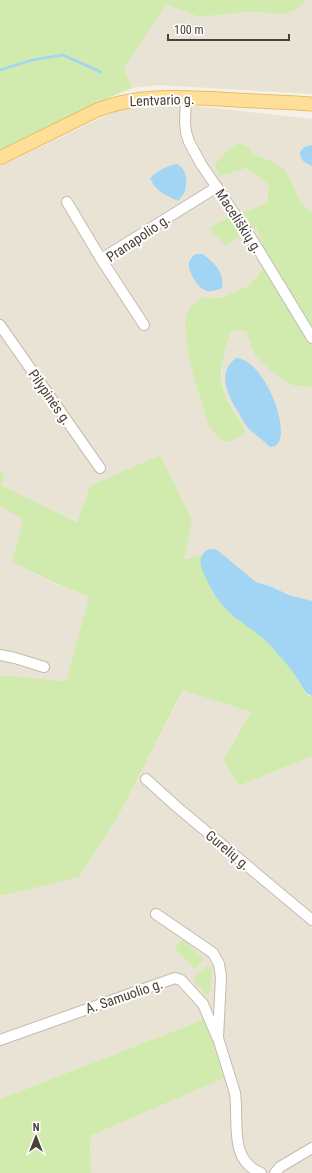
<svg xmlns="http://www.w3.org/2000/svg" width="312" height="1173" viewBox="0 0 312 1173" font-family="'Roboto Condensed',sans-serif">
  <rect width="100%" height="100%" fill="#f5f1e8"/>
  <path fill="#e9e3d6" d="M306 0H312V94L159 85 132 88 124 68 166 5 199 17 249 12 284 14 296 10Z
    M169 103 312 119V213L300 201 291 180 272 161 255 155 246 145 221 176 247 168 269 185 267 203 221 221 256 227 267 257 258 276 248 286 221 298 204 297 188 353 194 379 208 425 245 429 234 411 225 393 221 379 223 360 230 334 236 330 246 331 254 354 295 386 312 387V601L289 595 272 587 256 582 217 551H205L202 555 184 559 90 486 77 522 1 485 5 474 0 471V167L113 112 139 105Z
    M0 507 23 519 12 562 54 583 89 597 66 681 0 675Z
    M184 689 251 712 223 758 239 786 312 756V1173H91L90 1136 223 1078 205 1019 0 1099V896L79 876 121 811Z"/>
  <path fill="#d1ebaf" d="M0 0H306L296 10 284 14 249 12 199 17 166 5 124 68 132 88 90 106 0 150Z
    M237 144 246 145 255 155 272 161 283 168 291 180 300 201 312 213V387L295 386 277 376 254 354 246 331 236 330 230 334C226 349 221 363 221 378 222 394 237 416 245 429L244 435 230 441 223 442 208 425 201 401 194 379 188 353 185 321 190 306 204 297 221 298 248 286 258 276 267 257 256 227 225 245 209 228 221 221 267 203 269 185 247 168 221 176 214 165 230 148Z
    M160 455 192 520 184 559 202 555 201 558 212 591 223 606 232 615 260 634 282 657 293 671 304 691 309 696H312V756L239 786 223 759 251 712 183 690 121 811 79 877 0 896V675L66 681 89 597 55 583 12 562 23 519 0 507V471L5 474 1 485 77 522 90 486Z
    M183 939 204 960 195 969 174 949Z
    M206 966 212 969 210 992 206 995 193 979Z
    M205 1019 224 1078 90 1136 91 1173H0V1099Z"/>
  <path fill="#a2d4f4" d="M312 145V166C305 163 300 160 300 152 303 147 306 146 312 145Z
    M177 164C187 169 188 183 184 193 183 196 180 198 178 201 165 195 156 192 150 178 158 170 167 166 177 164Z
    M197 254H203C214 263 225 272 222 288 217 290 212 292 207 291 198 289 188 272 189 263 190 259 193 255 197 254Z
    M236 358C267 359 298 448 270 447 263 440 254 434 247 427 244 423 241 418 239 413 228 397 216 373 236 358Z
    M209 549H213L217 550 256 582 272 587 289 595 312 601V696C306 694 303 689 300 683 291 668 280 656 268 643 257 632 244 625 232 615 218 603 210 588 203 572 199 563 199 554 209 549Z"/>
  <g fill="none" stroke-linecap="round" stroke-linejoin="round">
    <path stroke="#a2d4f4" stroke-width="2.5" d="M0 70 32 60 63 55 101 72"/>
    <g stroke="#c4bbad" stroke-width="12">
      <path id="minor" d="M186 98 185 122 186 132 189 142 201 164 255 244 312 338
        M67 202 101 259 144 325
        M101 259 217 187
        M0 325 100 468
        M0 655 15 658 44 667
        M146 779 177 807 312 920
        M156 914 213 953 219 964 221 977 218 1038 235 1093C239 1120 228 1160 261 1173
        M0 1040 175 978 181 980 203 1004 217 1037
        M275 1173 280 1167 312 1148"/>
    </g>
    <g stroke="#eabe61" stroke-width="15">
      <path id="major" d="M0 158 97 110C139 94 176 97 220 99 251 101 281 102 312 104"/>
    </g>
    <use href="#minor" stroke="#fff" stroke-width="10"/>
    <use href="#major" stroke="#ffdf97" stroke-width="13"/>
  </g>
  <g text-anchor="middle" stroke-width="4" stroke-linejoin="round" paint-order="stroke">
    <g font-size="14" fill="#494136" stroke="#fff">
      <text transform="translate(162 100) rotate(-2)" y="5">Lentvario g.</text>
      <text transform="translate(239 221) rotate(57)" y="5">Maceliškių g.</text>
      <text transform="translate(138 238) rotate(-34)" y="5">Pranapolio g.</text>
      <text transform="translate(50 397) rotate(55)" y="5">Pilypinės g.</text>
      <text transform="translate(228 850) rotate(40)" y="5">Gurelių g.</text>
      <text transform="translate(124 996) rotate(-19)" y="5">A. Samuolio g.</text>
    </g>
  </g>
  <g transform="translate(36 1137)" stroke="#ffffff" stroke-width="3" paint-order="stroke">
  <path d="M0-3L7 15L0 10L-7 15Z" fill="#494136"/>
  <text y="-6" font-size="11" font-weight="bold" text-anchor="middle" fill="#494136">N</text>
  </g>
  <path d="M168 34v6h121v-6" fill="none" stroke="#494136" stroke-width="2"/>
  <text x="174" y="34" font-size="12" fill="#494136" stroke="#ffffff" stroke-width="3" paint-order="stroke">100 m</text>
</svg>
